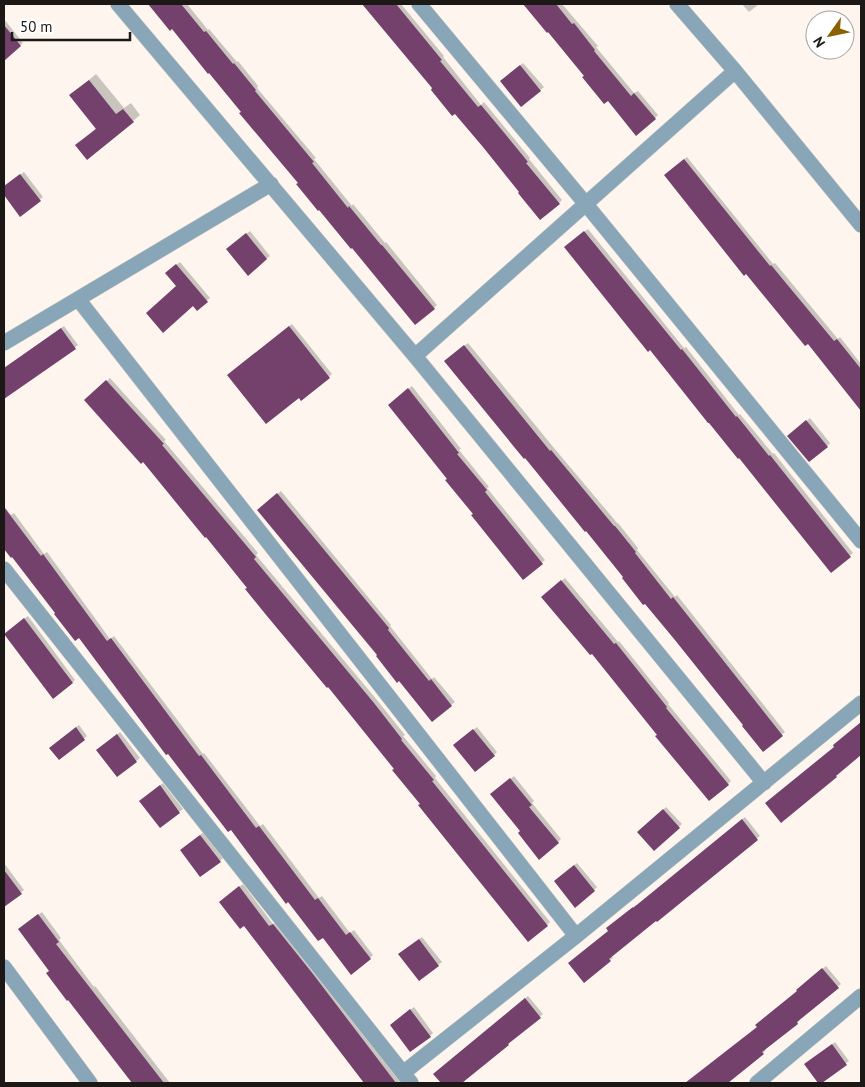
<svg xmlns="http://www.w3.org/2000/svg" width="865" height="1087" viewBox="0 0 865 1087" font-family="'PT Sans',sans-serif">
  <rect width="100%" height="100%" fill="#fdf5ee"/>
  <path fill="#0003" d="M150 4H187L208 30 209 29 237 62 238 61 258 86 257 88 316 158 314 159 352 206 353 204 385 243 386 242 437 305 434 308 299 183 242 112 172 28 170 29Z
    M363 4H401L444 56 443 57 481 105 484 102 530 158 529 159 562 200 559 203 521 192Z
    M525 4H562L598 46 596 47 634 93 638 91 658 115 655 118 608 99 585 76Z
    M742 4H759L749 12Z
    M4 19 23 43 4 59Z
    M523 63 544 87 522 106 505 78Z
    M96 74 124 108 131 103 140 115 133 121 77 145 96 128 71 95Z
    M687 157 773 264 775 263 838 339 840 337 861 364V410L846 390 668 172Z
    M24 172 43 197 20 215 4 193V187Z
    M588 229 684 348 686 347 739 415 740 414 773 454 774 453 853 553 831 571 569 244Z
    M250 231 270 256 248 274 231 246Z
    M180 262 210 298 197 309 178 286 170 270Z
    M292 324 332 374 302 399 231 372Z
    M64 326 78 345 4 398V368Z
    M468 343 554 448 618 524V523L638 548 637 550 675 597 677 595 703 628 785 732 763 750 449 358Z
    M110 378 166 440 164 441 258 553 256 555 377 700 405 735 403 736 436 776 435 778 550 922 547 925 421 804 395 769 249 588 143 460 86 400Z
    M412 386 461 449 459 450 489 487 487 488 545 560 523 578 474 514 393 402Z
    M810 418 830 443 827 446 792 433Z
    M281 491 391 625 390 626 432 679 434 677 455 702 433 720 379 655 262 507Z
    M4 506 11 515 14 513 44 554 47 552 110 639 114 636 203 754 204 753 260 826 263 824 319 898 322 896 350 933 354 930 373 955 370 958 323 936 231 829 79 637 13 555 11 556 4 547Z
    M565 578 618 642 619 641 669 703 668 704 731 781 728 784 658 735 592 652 546 594Z
    M28 616 75 680 72 683 8 631Z
    M79 725 87 736 59 759 54 745Z
    M477 727 497 752 494 755 458 742Z
    M120 732 140 758 117 775 101 747Z
    M514 776 534 801 532 803 561 839 558 842 521 831 495 791Z
    M163 783 183 809 160 826 144 798Z
    M666 807 682 824 654 849 639 832Z
    M745 817 760 836 611 955 613 958 610 960 584 981 609 930 611 925 636 905 637 906Z
    M204 832 223 858 220 861 184 847Z
    M4 863 24 890 4 906Z
    M577 863 597 887 594 890 558 878Z
    M243 884 273 924 276 922 316 971 401 1083H365L224 899Z
    M42 912 61 938 59 940 94 987 95 986 170 1083H133L68 998 22 927Z
    M422 937 442 962 419 980 403 951Z
    M826 966 841 984 799 1018 800 1020 797 1023 765 1049 766 1050 763 1053 725 1083H687L758 1027 799 991 800 987Z
    M528 996 543 1014 460 1083H443L435 1074Z
    M414 1007 433 1033 430 1036 394 1022Z
    M835 1042 849 1061 819 1083 806 1065Z"/>
  <path fill="#73416c" d="M148 4H181L204 32 206 31 233 64 234 63 256 90 255 91 314 162 312 163 348 208 349 206 381 245H382L435 309 415 325 352 248 351 249 319 210 318 211 296 184 298 183 239 113 241 112 209 73 208 74 172 29 170 31Z
    M362 4H396L442 60 440 61 478 107 481 105 506 135 528 162 526 163 560 204 540 220 518 193 519 192 483 147 455 114 452 116 431 90 432 88Z
    M523 4H556L572 24 574 23 595 50 594 51 631 96 634 93 656 119 636 136 608 101 604 104 582 77 584 76 548 32 547 33Z
    M4 25 21 46 4 61Z
    M520 65 541 91 521 107 500 81Z
    M89 80 116 114 123 109 134 122 87 160 75 145 96 129 69 95Z
    M684 159 770 266 771 265 834 341 837 339 861 369V411L808 344 805 346 746 274 744 276 664 175Z
    M20 174 41 201 20 217 4 195V186Z
    M584 231 681 350 682 349 736 417 737 416 769 456 770 455 851 557 831 573 739 458 738 459 709 423H708L650 350 648 352 564 247Z
    M246 233 267 259 248 276 226 249Z
    M176 264 208 302 197 311 193 306 163 333 146 313 176 286 165 273Z
    M289 326 330 378 301 401 299 398 266 424 227 375Z
    M61 328 76 349 4 399V368Z
    M464 345 550 451 551 450 614 526H615L636 552 635 553 671 599 673 597 700 631 783 736 763 752 742 726 743 725 675 640 645 604 643 605 622 578 623 577 586 531 585 532 525 458 524 459 444 361Z
    M106 380 164 444 162 445 256 557 254 559 374 703 402 739 401 740 434 780 432 781 548 926 528 942 418 805 420 804 392 770 394 769 328 687 327 688 267 616 245 589 247 588 206 537 205 538 143 462 141 464 84 400Z
    M408 388 459 453 457 454 487 490 485 492 543 564 523 580 471 515 473 514 445 480 447 479 388 405Z
    M806 420 828 447 809 462 787 436Z
    M277 493 389 628 388 630 429 681 431 679 452 706 432 722 399 681 397 683 376 656 377 655 257 510Z
    M4 507 41 556 43 554 107 641 111 638 199 756 201 755 256 828 259 826 315 900 318 898 346 935 350 932 371 959 351 975 323 938 318 941 288 902 286 904 231 830 228 832 168 754 166 755 79 638 75 641 54 614 55 613 12 557 11 558 4 549Z
    M561 580 614 644 616 643 667 707 666 708 729 785 709 801 655 736 657 735 592 654 590 655 541 597Z
    M24 618 73 683 53 699 4 634Z
    M861 722V755L836 776 837 777 781 823 765 803 834 747 833 745Z
    M76 727 85 740 59 760 49 748Z
    M473 729 495 756 475 772 453 745Z
    M117 734 137 762 117 777 96 750Z
    M510 778 532 805 529 807 559 843 539 860 518 833 520 831 490 794Z
    M160 785 180 813 160 828 139 801Z
    M663 809 680 828 654 851 637 832Z
    M742 819 758 840 657 922 656 921 609 959 611 961 584 983 568 963 608 931 606 928 633 907V908Z
    M200 835 221 862 200 877 180 850Z
    M574 865 595 891 575 908 554 881Z
    M4 870 22 894 4 907Z
    M239 886 269 926 273 924 313 974 396 1083H364L244 926 240 929 219 902Z
    M38 914 59 942 56 944 164 1083H132L68 1000 67 1001 46 973 49 971 18 929Z
    M419 939 439 966 419 981 398 954Z
    M822 968 839 988 797 1022 798 1024 762 1052 764 1054 728 1083H685L757 1027 755 1025 797 991 796 990Z
    M525 998 541 1018 508 1044 509 1045 462 1083H441L433 1074Z
    M410 1009 431 1037 410 1052 390 1025Z
    M832 1044 847 1065 822 1083H818L804 1064Z"/>
  <g fill="none" stroke-linecap="round" stroke-linejoin="round">
    <g stroke="#d9d2cb" stroke-width="16">
      <path id="street" d="M118 4 415 356 764 783
        M419 4 585 203 861 541
        M677 4 735 71 861 225
        M78 299 576 936
        M4 343 271 184
        M415 356 735 71
        M4 569 411 1083
        M4 967 90 1083
        M403 1073 576 936 861 703
        M757 1083 861 996"/>
    </g>
    <use href="#street" stroke="#88a6b7" stroke-width="15"/>
  </g>
  <rect width="865" height="1087" fill="none" stroke="#1b1815" stroke-width="10"/>
  <g transform="translate(830 35) rotate(237)"><circle r="24" fill="#ffffff" stroke="#a4a3a1"/>
  <path d="M0-4L9 19L0 12L-9 19Z" fill="#8b6102"/>
  <text y="-8" font-size="14" font-weight="bold" text-anchor="middle" fill="#1b1815">N</text>
  </g>
  <path d="M12 32v8h118v-8" fill="none" stroke="#1b1815" stroke-width="2.5"/>
  <text x="20" y="32" font-size="15" fill="#1b1815" stroke="#ffffff" stroke-width="4" paint-order="stroke">50 m</text>
</svg>
